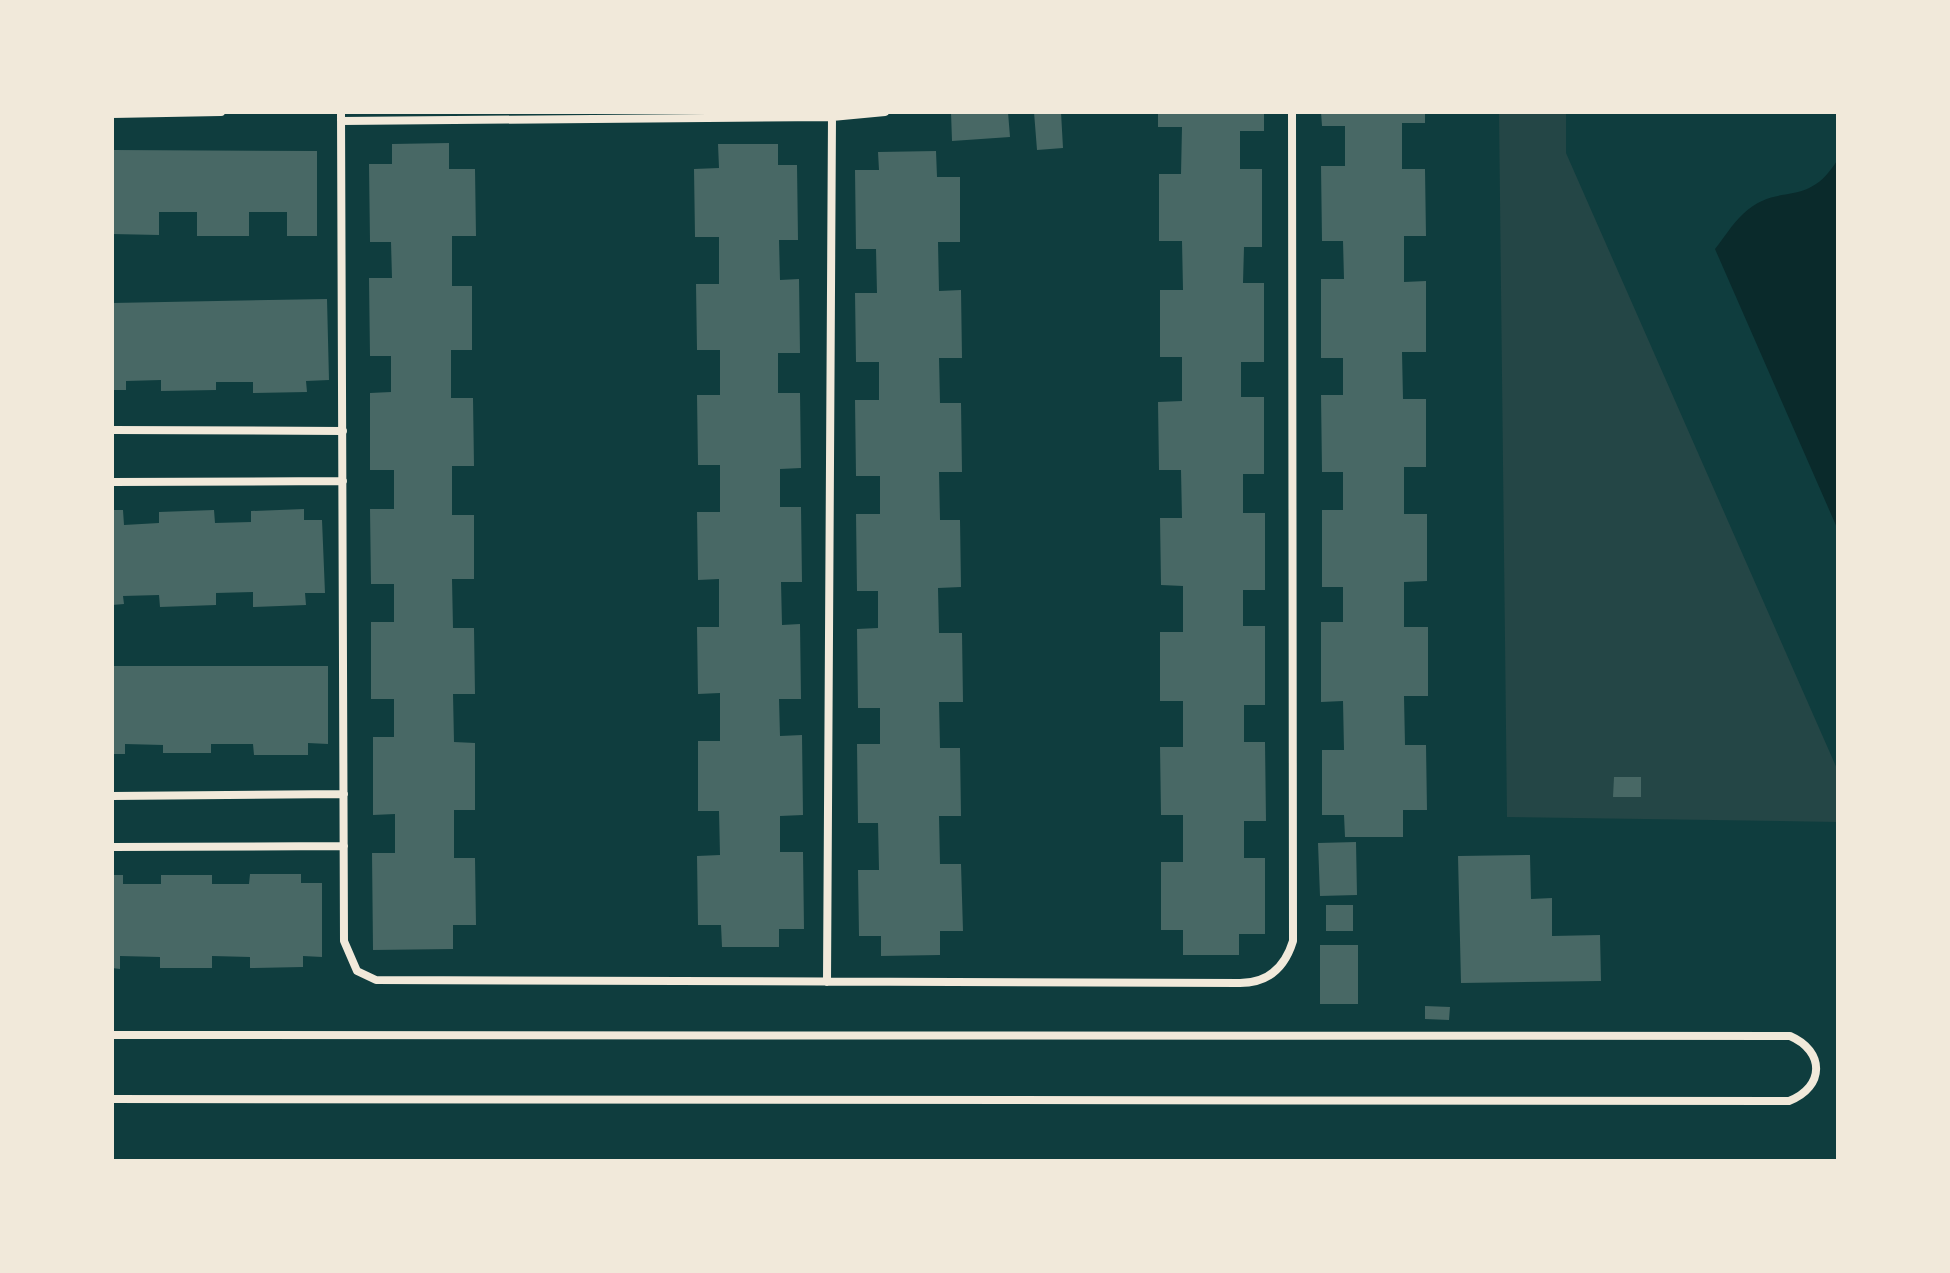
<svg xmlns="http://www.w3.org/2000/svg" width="1950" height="1273" viewBox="0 0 1950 1273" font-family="'Space Grotesk',sans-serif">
  <rect width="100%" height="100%" fill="#0f3d3e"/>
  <path fill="#244646" d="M1499 112H1566V153L1838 771V822L1507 817Z"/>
  <path fill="#0a2a2b" d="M1838 159V530L1715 249C1724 238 1732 224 1743 214 1778 180 1807 211 1838 159Z"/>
  <path fill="#486865" d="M951 112H1008L1010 137 952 141Z
    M1034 112H1061L1063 148 1037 150Z
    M1158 112H1264V131H1240V169H1262V247H1244L1243 283H1264V362H1241V397H1264V474H1243V513H1265V590H1243V626H1265V705H1244V742H1265L1266 821H1244V858H1265V934H1239V955H1183V930H1161V862H1183V815H1161L1160 747H1183V701H1160V632H1183V586L1161 585 1160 518H1182L1181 470H1159L1158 402 1182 401V357H1160V290H1183L1182 241H1159V174H1181L1182 127H1158Z
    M1321 112H1425V123H1402V169H1425L1426 236H1404V282L1426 281V352H1402L1403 399H1426V467H1404V514H1427V581L1404 582V627H1428V696H1404L1405 745H1426L1427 810H1403V837H1345L1344 815H1322V750H1344L1343 701 1321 702V622H1343V587H1322V510H1343V472H1322L1321 395H1343V358H1321V279H1344L1343 241H1322L1321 166H1345V126H1322Z
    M449 143V169H475L476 236H452V286H472V350H451V398H473L474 466H452V515H474V579H452L453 628H474L475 694H453L454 742 475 743V810H454V858H475L476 925H453V949L373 950 372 853H395V814L373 815V737H394V699H371V622H394V584H371L370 509H394V470H370V393L391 392V356H370L369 278H392L391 242H370L369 164H392V144Z
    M718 144H778V165H797L798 240H779L780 280 799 279 800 353H778V393H800L801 468 780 469V507H801L802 582H781L782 625 800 624 801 699H779L780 736 802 735 803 815 780 816V852H803L804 929H779V947H722L721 925H698L697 856 720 855 719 811H698V741H720V693L698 694 697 627H719V579L698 580 697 512H720V465H698L697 395H720V350H697L696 284H719V237H695L694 169 719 168Z
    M112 150 317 151V236H287V212H249V236H197V212H159V235L112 234Z
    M936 151 937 177H960V242H938L939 291 961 290 962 358H939L940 403H961L962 472H939L940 520H960L961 587 938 588 939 633H962L963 702H939L940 748H960L961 816H939L940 864H961L963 931H940V955L881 956V936H859L858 870H879L878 823H858L857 744H880V708H858L857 629 878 628V591H857L856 514H880V476H856L855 400H879V362H856L855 293H877L876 249H856L855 170H879L878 152Z
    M327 299 329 380 306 381 307 392 253 393V382H216V390L161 391V380L126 381V390H112V303Z
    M304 509V520H322L325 593H305L306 605 253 607V592L216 593V605L160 607 159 595 123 596 124 604 112 605V510H123L124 525 159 523V512L214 510 215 523 251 522V511Z
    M112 666H328V744L308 743V755H254L253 744H211V753H163V745L125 744V754H112Z
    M1614 777H1641V797H1613Z
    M1356 842 1357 895 1320 896 1318 843Z
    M1530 855 1531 899 1552 898V936L1600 935 1601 981 1461 983 1458 856Z
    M250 874H301V883H322V957L303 956V967L250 968V957L212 956V968H160V957L120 956V969L112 968V875H123V884H161V875H212V884H249Z
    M1326 905H1353V931H1326Z
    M1320 945H1358V1004H1320Z
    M1425 1006 1450 1007 1449 1020 1425 1019Z"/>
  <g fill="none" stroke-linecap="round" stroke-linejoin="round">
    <path stroke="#f1e9da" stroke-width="8" d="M341 112 344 941 357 971 376 980 1240 983C1268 983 1285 967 1293 941L1292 112
      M112 114 221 112
      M341 121 832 117 885 112
      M112 430 343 431
      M112 482 343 481
      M112 796 344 794
      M112 847 344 846
      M827 982 832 117
      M112 1035 1790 1036C1825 1051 1825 1087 1789 1101L112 1099"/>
  </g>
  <rect width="1950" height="1273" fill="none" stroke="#f1e9da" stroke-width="228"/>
</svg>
